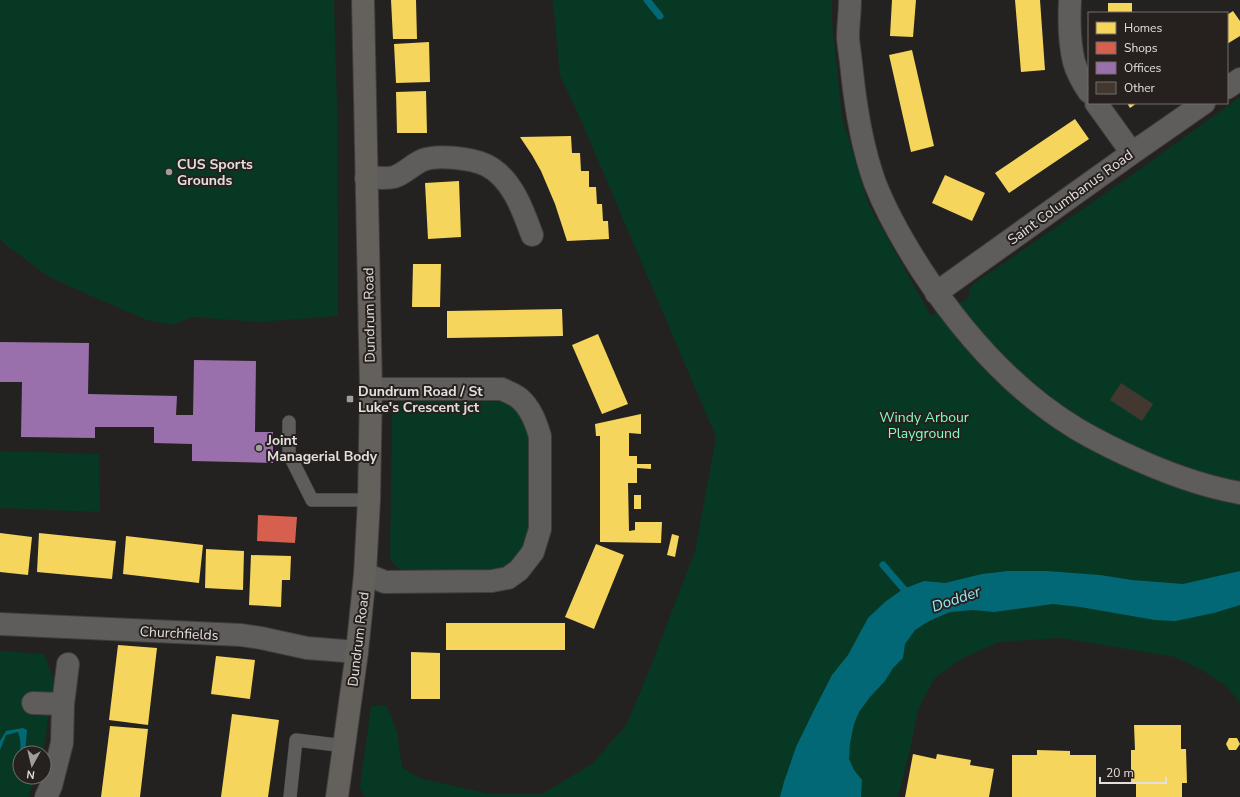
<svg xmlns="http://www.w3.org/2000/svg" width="1240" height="797" viewBox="0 0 1240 797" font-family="'Nunito Sans',sans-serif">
  <rect width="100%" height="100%" fill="#242220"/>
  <path fill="#073823" d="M0 0H334L337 106 338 316 259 322 193 317 171 325 147 320 98 299 49 277 6 245 0 239Z
    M550 0H832V21L842 117 869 205 931 316 966 300 969 297V290L972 285 1132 175 1240 97V703L1228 688 1202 670 1175 657 1060 638 999 642 961 659 934 679 918 710 910 750 898 797H365L360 788 371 706H387L397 732 402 767 419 778 489 794H542L592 764 626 725 649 671 695 551 716 437 577 111 560 76 553 1Z
    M404 399 509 400 530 430 532 530 522 554 504 568 495 571 407 573C399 570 394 566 390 558L392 414 398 405Z
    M0 451 99 454 100 512 0 508Z
    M0 651 44 654 54 680 43 753H20V777H35L29 797H0Z"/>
  <path fill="#036876" d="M1008 571H1046L1100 575 1132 580 1183 584 1240 571V605L1214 613 1175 621 1155 620 1080 607 1053 604 994 612 973 610 950 612 929 621 915 630 905 644 903 658 893 668 885 681 870 697 859 712 854 724 850 743 849 759 854 770 862 780 861 797H780L784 782 796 747 813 712 832 675 848 655 868 618 885 602 903 589 924 581 945 583 982 574Z
    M23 728 27 730 25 753H20V761H17C21 751 22 743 18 732L6 735 0 750V741L6 731Z"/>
  <path fill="#f6d55c" d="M391 0H416L417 39H393Z
    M892 0H916L913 37 890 36Z
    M1015 0H1040L1045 70 1021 72Z
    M1108 3H1132V13H1108Z
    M1233 11 1240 21V36L1227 44V15Z
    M429 42 430 82 396 83 394 44Z
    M912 50 934 146 911 152 889 55Z
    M426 91 427 133H397L396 92Z
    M1127 103H1137L1130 108Z
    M1075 119 1089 139 1009 193 995 173Z
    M571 136 572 153H580L581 171H589V187H596L597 204H602L603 221H608L609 239 567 241 555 204 541 171 532 155 520 137Z
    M945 175 985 193 972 221 932 203Z
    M459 181 461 237 428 239 425 183Z
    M413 264H441L440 307H412Z
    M562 309 563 336 447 338V311Z
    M598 334 628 404 602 414 572 345Z
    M641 414V434L629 433V456H637V464H651V469L637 468V483H628L629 531 635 530V522H662L661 543 600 542V436H596L595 424Z
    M634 495H641V509H634Z
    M0 533 32 537 28 575 0 572Z
    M39 533 116 541 112 579 37 572Z
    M672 534 679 536 675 557 667 555Z
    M126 536 203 545 199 583 123 574Z
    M596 544 624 555 594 629 565 617Z
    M206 549 244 551 243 590 205 588Z
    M251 555 291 556 290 580H282L281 607 249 605Z
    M446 623H565V650H446Z
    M118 645 157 648 148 725 109 720Z
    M411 652 440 653V699H411Z
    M216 656 255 660 250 699 211 694Z
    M232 714 279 720 268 797H221Z
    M1134 725H1181V749H1186L1187 783H1182V797H1136V783H1131V750H1135Z
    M110 726 148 729 140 797H101Z
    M1229 738H1237L1240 744 1236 750H1229L1226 744Z
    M1037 750 1070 751V755H1096V797H1012V755H1037Z
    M913 754 936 759 937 754 971 760 970 765 994 769 989 797H905Z"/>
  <path fill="#d6604d" d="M258 515 297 517 295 543 257 541Z"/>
  <path fill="#9970ab" d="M0 342 89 343 88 394 177 396 176 415H193L194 360 256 361 255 432H273V463L192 461V444L154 443V427H95V438L21 437 22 382H0Z"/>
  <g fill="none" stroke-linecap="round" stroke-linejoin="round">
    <path stroke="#036876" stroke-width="7" d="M647 0 660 16
      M883 565 909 595"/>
  </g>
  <path fill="#423830" d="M1121 383 1153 404 1142 421 1110 400Z"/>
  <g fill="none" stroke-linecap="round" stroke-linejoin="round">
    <g stroke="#403d3c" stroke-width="14">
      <path id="lane" d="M289 422V454L312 500H369
        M290 797 296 740 345 746"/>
    </g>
    <g stroke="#403d3c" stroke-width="24">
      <path id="street" d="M850 0C850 13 848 25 848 38 849 49 851 61 852 72 856 110 862 147 875 183 887 214 904 243 922 271 962 332 1014 391 1077 429 1099 442 1122 453 1145 463 1175 476 1207 487 1240 493
        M1070 0C1069 20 1069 42 1074 62 1077 73 1083 83 1089 92
        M1227 88 1240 79
        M1096 103 1132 153
        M366 178C374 177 387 179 394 177 404 174 413 164 423 160 433 156 446 157 456 158 466 159 477 161 486 165 512 178 523 210 532 235
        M936 293 1132 153 1204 103
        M365 574 385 582 492 581 508 578 519 570 533 552 540 529V436C536 423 531 408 519 398 514 394 508 392 502 389H371
        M0 624 241 635 261 638 307 648 357 652
        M33 703 63 704
        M46 797 51 786 62 743 63 704 68 664"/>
    </g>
    <g stroke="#403d3c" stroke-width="24">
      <path id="secondary" d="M337 797 357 652 365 574 369 500 371 389 363 0"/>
    </g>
    <use href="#lane" stroke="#5f5d5c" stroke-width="13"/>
    <use href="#street" stroke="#5f5d5c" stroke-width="22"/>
    <use href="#secondary" stroke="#64605c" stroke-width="22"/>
  </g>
  <g fill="#a09d9b" stroke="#26211e" stroke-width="1.5">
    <circle cx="169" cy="172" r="4"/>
    <rect x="346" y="395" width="8" height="8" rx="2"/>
    <circle cx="259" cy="448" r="4"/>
  </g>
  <g text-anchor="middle" stroke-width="4" stroke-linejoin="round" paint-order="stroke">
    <g font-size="14" font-weight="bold" fill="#e3dfdd" stroke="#26211e" text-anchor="start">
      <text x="177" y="169">CUS Sports<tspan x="177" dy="16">Grounds</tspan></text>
      <text x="358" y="396">Dundrum Road / St<tspan x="358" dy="16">Luke's Crescent jct</tspan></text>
      <text x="267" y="445">Joint<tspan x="267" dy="16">Managerial Body</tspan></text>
    </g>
    <g font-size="14" fill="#e3dfdd" stroke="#26211e">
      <text transform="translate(1070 197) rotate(-36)" y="5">Saint Columbanus Road</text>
      <text transform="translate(369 315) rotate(-91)" y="5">Dundrum Road</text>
      <text transform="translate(179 633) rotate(3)" y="5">Churchfields</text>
      <text transform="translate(358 639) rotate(-83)" y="5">Dundrum Road</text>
    </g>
    <g font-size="14" fill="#84fcc0" stroke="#26211e">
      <text x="924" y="422">Windy Arbour<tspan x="924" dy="16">Playground</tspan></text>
    </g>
    <g font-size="15" font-style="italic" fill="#98eafb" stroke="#26211e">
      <text transform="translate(956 599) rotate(-19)" y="5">Dodder</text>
    </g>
  </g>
  <rect x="1088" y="12" width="140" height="92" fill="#26211e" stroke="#726d6a"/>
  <rect x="1096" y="22" width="20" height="12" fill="#f6d55c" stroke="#726d6a"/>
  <text x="1124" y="32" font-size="12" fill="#e3dfdd">Homes</text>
  <rect x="1096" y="42" width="20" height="12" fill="#d6604d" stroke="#726d6a"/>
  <text x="1124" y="52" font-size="12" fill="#e3dfdd">Shops</text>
  <rect x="1096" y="62" width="20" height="12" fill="#9970ab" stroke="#726d6a"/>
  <text x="1124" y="72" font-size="12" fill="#e3dfdd">Offices</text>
  <rect x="1096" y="82" width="20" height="12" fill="#423830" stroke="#726d6a"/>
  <text x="1124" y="92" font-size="12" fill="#e3dfdd">Other</text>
  <g transform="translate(32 765) rotate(188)"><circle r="19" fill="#26211e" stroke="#726d6a"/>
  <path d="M0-3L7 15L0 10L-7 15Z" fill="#a09d9b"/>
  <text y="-6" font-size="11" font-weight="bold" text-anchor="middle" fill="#e3dfdd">N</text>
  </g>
  <path d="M1100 777v6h66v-6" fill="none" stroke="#e3dfdd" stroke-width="2"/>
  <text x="1106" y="777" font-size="12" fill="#e3dfdd" stroke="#26211e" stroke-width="3" paint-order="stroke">20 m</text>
</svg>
